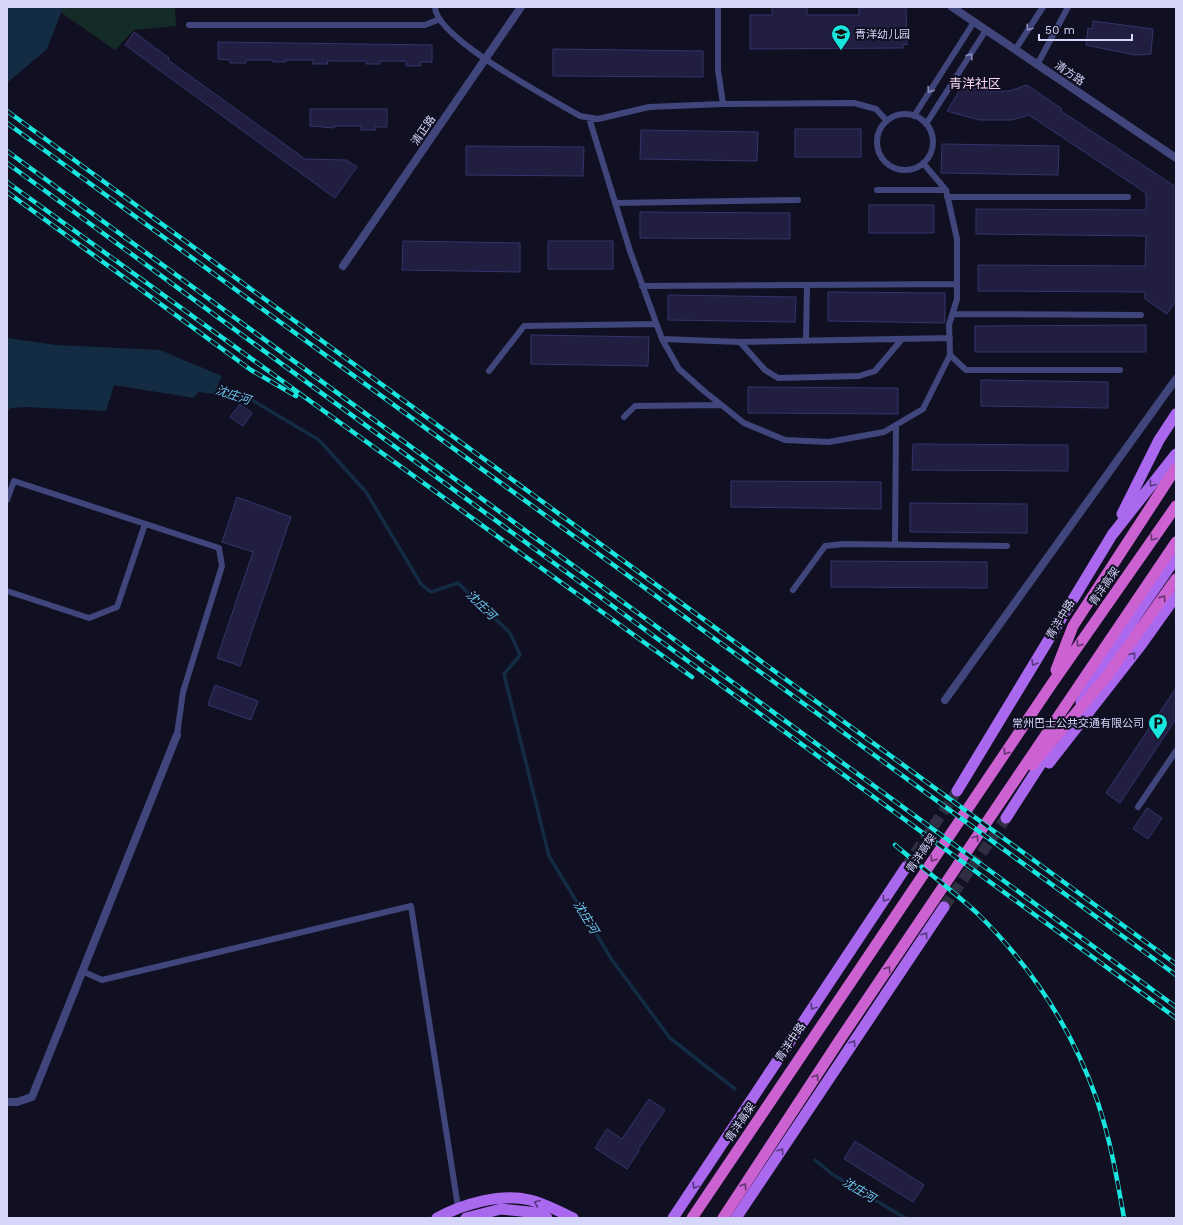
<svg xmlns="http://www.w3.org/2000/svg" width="1183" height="1225" viewBox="0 0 1183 1225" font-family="'Work Sans','Noto Sans SC',sans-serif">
  <rect width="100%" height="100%" fill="#111022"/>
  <path fill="#142b27" d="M53 7H175L176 26 134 30 115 50Z"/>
  <path fill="#132c43" d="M7 7H61L62 10 47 49 7 83Z
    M7 338 56 345 160 350 222 376 214 394 198 392 194 398 114 385 106 411 25 407 11 408 7 411Z"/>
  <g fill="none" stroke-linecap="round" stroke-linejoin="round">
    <path stroke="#132c43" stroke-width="3.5" d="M213 388 252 400 319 440 366 492 421 584 431 592 458 583 510 633 520 655 504 674 549 856 612 960 670 1038 735 1089
      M815 1160 832 1174 905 1218"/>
  </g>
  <path fill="#211e41" stroke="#36336b" d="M772 7H807V15H859V7H906L907 45 903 44V48L750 49V15H772Z
    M1093 21 1153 29 1151 54 1135 55 1086 45 1088 28 1092 29Z
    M134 32 169 58 168 60 305 159 346 160 357 167 335 198 125 45Z
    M218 42 432 45V62H420L421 66H406V61H380V64H366V61H327L328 64H313V60H286V62H273V60H246V63H230V60L218 59Z
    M553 49 703 51V77L553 76Z
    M963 85 987 91H1009L1027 85 1062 109 1061 111 1176 187V301L1167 314 1145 299V292L978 291V265L1145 266 1146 236 976 234V209L1146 210V193L1029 115 1012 120H979L947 111Z
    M310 109H387V127H375L376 130H361V126H334V128L310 126Z
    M795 129H861V157H795Z
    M641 130 758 132 757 161 640 159Z
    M942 144 1059 146 1058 175 941 173Z
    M466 146 584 147 583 176 466 175Z
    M869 205H934V233H869Z
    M640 212 790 213V239L640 238Z
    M403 241 520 243V272L402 270Z
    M548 241H613V269H548Z
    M828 292 945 293V323L828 321Z
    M668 295 796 297 795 322 668 320Z
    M1146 325V352H975V326Z
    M531 335 649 337 648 366 531 364Z
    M981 380 1108 382V408L981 406Z
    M748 387 898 388V414L748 413Z
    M240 404 252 413 243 426 230 417Z
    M913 444 1068 445V471L912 470Z
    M731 481 881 482V509L731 507Z
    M237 497 291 517 240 666 217 658 253 552 222 542Z
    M910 503 1027 504V533L910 532Z
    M831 561 987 562V588L831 587Z
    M215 685 258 701 251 720 208 705Z
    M1176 688V719L1120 803 1106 793Z
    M1147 808 1162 818 1148 839 1133 829Z
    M649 1099 665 1110 638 1150 639 1151 627 1169 595 1148 607 1129 622 1139Z
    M855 1141 924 1185 913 1202 844 1159Z"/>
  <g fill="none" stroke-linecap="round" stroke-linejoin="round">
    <path stroke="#2f2e43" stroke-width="11" stroke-dasharray="11 5.5" stroke-linecap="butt" d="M906 867 957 791
      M944 907 1006 818"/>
    <path stroke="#40467c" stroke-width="6" d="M435 7C435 38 553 100 580 116L598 119 649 107 721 104 854 103 876 109 887 121
      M718 7V70L723 104
      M189 25H425L440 19
      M1015 50 1043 7
      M1037 65 1068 7
      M877 142a28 28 0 1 1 56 0a28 28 0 1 1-56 0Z
      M914 116 974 22
      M589 118 630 251 662 339 679 369 704 391 744 423 785 440 829 442 884 432 923 409 950 355
      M926 124 986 30
      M923 163 946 190 957 239V299L949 325 950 355 966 370H1120
      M877 190H946
      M947 197H1128
      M615 203 798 200
      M642 286 957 284
      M953 314 1141 315
      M662 339 740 342 950 338
      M806 340 807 285
      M740 342 765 370 778 378 859 376 875 371 902 339
      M489 371 524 326 656 324
      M624 417 635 406 721 405
      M7 500 14 481 219 548 222 566 183 692 177 735
      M895 545 896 425
      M793 590 825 546 844 544 1007 546
      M7 591 89 618 117 607 145 524
      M1138 807 1176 751
      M82 971 102 980 411 906 458 1207"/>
    <path stroke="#40467c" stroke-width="8" d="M343 266 521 7
      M945 700 1176 379
      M7 1102H17L32 1097 177 735"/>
    <path stroke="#40467c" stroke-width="8" d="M952 7 1176 158"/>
    <path stroke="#aa68ef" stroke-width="11" d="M1122 514 1159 440 1176 414
      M1081 702 1136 616 1176 558
      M1049 763 1141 645 1176 596
      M957 791 1112 535 1176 454
      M1006 818 1051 748
      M437 1218C463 1204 500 1193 530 1200 544 1203 560 1212 573 1218
      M466 1218 501 1209 539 1213 547 1218
      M673 1218 906 867
      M736 1218 944 907"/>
    <path stroke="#cc62d2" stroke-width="11" d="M1056 670 1073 626 1176 468
      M1032 765 1107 676 1176 579
      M692 1218 1051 685 1176 506
      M723 1218 841 1038 1176 542"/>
    <g stroke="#18e5dd" stroke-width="4.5">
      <path id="rail" d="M7 111 1176 964
        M7 123 1176 975
        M7 151 1176 1007
        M7 163 1176 1018
        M7 182 692 677
        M7 192 251 370 296 396
        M895 845C922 868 951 889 977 913 1030 965 1072 1029 1097 1100 1110 1138 1117 1178 1124 1218"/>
    </g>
    <use href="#rail" stroke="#111022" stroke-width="3" stroke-dasharray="9" stroke-linecap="butt"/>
  </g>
  <defs><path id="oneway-chevron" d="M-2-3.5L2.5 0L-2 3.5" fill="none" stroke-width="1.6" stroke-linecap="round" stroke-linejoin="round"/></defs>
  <g stroke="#8b8ebc">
    <use href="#oneway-chevron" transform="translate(1029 28) rotate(123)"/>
    <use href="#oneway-chevron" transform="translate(970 56) rotate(-57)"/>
    <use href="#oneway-chevron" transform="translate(930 90) rotate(122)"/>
  </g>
  <g stroke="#56387e">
    <use href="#oneway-chevron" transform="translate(1152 484) rotate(128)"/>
    <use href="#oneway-chevron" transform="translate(1133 655) rotate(-52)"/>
    <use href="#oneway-chevron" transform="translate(1034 663) rotate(121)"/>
    <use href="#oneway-chevron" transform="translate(885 899) rotate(124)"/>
    <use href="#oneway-chevron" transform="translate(925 935) rotate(-56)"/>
    <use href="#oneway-chevron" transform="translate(813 1007) rotate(124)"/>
    <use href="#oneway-chevron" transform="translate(853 1043) rotate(-56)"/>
    <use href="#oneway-chevron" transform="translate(781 1151) rotate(-56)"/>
    <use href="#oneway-chevron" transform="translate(695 1186) rotate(124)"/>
    <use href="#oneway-chevron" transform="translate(537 1203) rotate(-157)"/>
  </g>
  <g stroke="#653571">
    <use href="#oneway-chevron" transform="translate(1153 538) rotate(126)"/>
    <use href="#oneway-chevron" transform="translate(1163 598) rotate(-55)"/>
    <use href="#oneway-chevron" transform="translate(1079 644) rotate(125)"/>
    <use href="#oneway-chevron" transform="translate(1006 752) rotate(124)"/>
    <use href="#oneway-chevron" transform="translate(976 838) rotate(-56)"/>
    <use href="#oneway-chevron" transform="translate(933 859) rotate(124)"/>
    <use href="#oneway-chevron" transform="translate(888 969) rotate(-56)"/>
    <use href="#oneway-chevron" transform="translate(816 1077) rotate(-57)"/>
    <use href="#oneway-chevron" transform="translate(744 1186) rotate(-56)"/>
  </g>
  <defs>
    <g id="school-pin" transform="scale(1)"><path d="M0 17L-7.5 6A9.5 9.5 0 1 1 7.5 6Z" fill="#18e5dd" stroke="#111022"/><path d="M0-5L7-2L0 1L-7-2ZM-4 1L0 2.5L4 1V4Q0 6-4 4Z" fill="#111"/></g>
    <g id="parking-pin" transform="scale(1)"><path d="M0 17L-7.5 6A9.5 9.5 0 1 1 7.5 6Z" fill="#18e5dd" stroke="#111022"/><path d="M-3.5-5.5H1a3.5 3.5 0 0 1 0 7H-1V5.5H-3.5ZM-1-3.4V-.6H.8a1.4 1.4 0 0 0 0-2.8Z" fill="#111"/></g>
  </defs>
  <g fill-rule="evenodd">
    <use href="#school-pin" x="841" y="34"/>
    <use href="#parking-pin" x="1158" y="723"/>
  </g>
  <g text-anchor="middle" stroke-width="4" stroke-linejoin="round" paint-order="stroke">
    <g font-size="11" fill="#d6d6fb" stroke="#111022" text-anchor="start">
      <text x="855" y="38">青洋幼儿园</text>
      <text x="1144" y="727" text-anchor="end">常州巴士公共交通有限公司</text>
    </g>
    <g font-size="11" fill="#d6d6fb" stroke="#111022">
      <text transform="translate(1070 73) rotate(34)" y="4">清方路</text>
      <text transform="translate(423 130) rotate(-56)" y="4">清正路</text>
      <text transform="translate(1104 586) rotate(-55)" y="4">青洋高架</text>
      <text transform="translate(1060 619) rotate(-59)" y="4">青洋中路</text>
      <text transform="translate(921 853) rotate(-56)" y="4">青洋高架</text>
      <text transform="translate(790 1042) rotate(-56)" y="4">青洋中路</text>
      <text transform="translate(740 1122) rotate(-56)" y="4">青洋高架</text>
    </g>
    <g font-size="12" font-style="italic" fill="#6ec6f0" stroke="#111022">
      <text transform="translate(233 395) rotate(18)" y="4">沈庄河</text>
      <text transform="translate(481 605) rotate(44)" y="4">沈庄河</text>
      <text transform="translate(586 917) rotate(59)" y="4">沈庄河</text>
      <text transform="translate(859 1190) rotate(31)" y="4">沈庄河</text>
    </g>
    <g font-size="13" fill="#fbd7f3" stroke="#111022">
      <text x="975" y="88">青洋社区</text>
    </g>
  </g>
  <rect width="1183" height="1225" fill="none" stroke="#d6d6fb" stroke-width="16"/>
  <path d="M1039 34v6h93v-6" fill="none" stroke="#d6d6fb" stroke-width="2"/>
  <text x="1045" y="34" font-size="12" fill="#d6d6fb" stroke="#111022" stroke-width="3" paint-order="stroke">50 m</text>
</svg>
